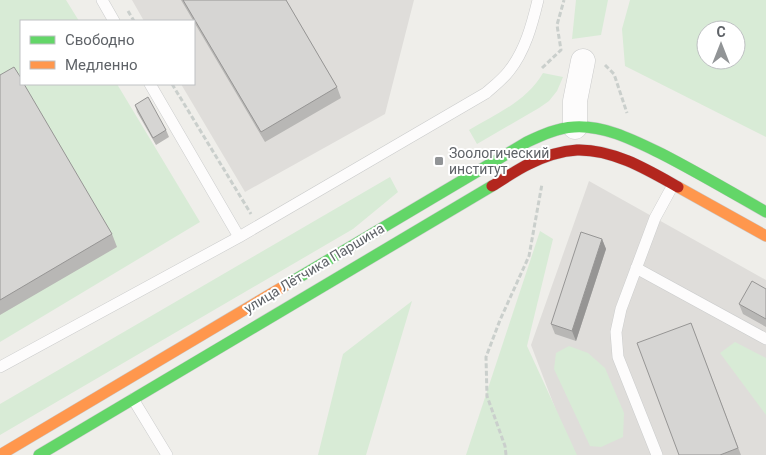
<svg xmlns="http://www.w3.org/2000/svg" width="766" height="455" viewBox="0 0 766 455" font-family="Roboto,sans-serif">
  <rect width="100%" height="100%" fill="#efeeea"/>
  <path fill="#dfddda" d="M132 0H414L385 114 245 192 181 84H194V21H144Z
    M589 181 766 280V455H573L531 345Z"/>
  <path fill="#d8ebd6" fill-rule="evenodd" d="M0 0H66L79 21H21V84H117L200 222 0 342Z
    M576 0H608L601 35 572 39Z
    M630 0H766V137L625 66 622 29ZM706 30H736V60H706Z
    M543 73 563 77 557 91 549 101 539 108 477 144 469 130C496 114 527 101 543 73Z
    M390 177 398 192 353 229 0 435V404Z
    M540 231 553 239 527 346 577 455H466Z
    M412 301 366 455H318L343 354Z
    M735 342 766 358V415L720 353Z
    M569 346 588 353 605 368 624 413 623 437 601 447 590 446 554 369 556 353Z"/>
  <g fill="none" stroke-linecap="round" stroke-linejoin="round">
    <g stroke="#cbcccc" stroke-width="12">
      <path id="lane" d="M102 0 114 21
        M150 84 239 237
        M636 268 766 339
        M0 367 239 237 486 93C494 86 503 79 509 71 525 51 532 25 538 0
        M133 399 167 455
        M657 455 618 357 616 332 621 309 655 218 673 185"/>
    </g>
    <g stroke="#cbcccc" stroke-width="25">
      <path id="street" d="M575 127V101L583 61"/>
    </g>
    <g stroke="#cacacb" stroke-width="12">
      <path id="fast" d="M286 285 527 142C542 135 557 128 574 127 605 125 635 141 662 154 697 172 731 192 766 212
        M39 455 492 186"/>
    </g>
    <g stroke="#cacacb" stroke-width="12">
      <path id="slow" d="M678 187 766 236
        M0 455 286 285"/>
    </g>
    <g stroke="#cacacb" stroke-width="12">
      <path id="jam" d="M492 186C504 179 516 170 529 164 543 157 561 151 577 150 613 149 648 170 678 187"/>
    </g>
    <path stroke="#cacfcc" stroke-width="3" stroke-dasharray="5 2.5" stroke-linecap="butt" d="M128 11 134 21
      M605 65 614 74 627 113
      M542 68 561 50 557 25 564 0
      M172 84 251 214
      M506 455 505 446 487 396 486 357 500 320 529 256 542 184"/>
    <use href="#lane" stroke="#fdfcfc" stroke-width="11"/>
    <use href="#street" stroke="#fdfcfc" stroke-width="24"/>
    <use href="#fast" stroke="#63d668" stroke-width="11"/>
    <use href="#slow" stroke="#ff974d" stroke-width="11"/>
    <use href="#jam" stroke="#b3261e" stroke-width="11"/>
  </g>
  <path fill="#b8b7b5" d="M181 0H286L337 87 341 98 265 142Z
    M0 75 112 234 117 247 0 315Z
    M135 105 166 130 169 137 156 145 137 112Z
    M602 239 606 249 576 341 555 334 551 324Z
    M766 289V327L743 314 739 304Z
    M691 323 741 455H679Z"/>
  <path fill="#969594" d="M602 239 606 249 576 341 572 331Z"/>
  <path fill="#d6d5d3" stroke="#969594" d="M183 0H286L337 87 261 132Z
    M14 67 21 78V84H24L112 234 0 300V75Z
    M148 97 166 130 153 138 135 105Z
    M581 232 602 239 572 331 551 324Z
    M752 281 766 289V319L739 304Z
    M691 323 738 448 720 455H679L637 343Z"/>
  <rect fill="#919496" stroke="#fff" stroke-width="2" x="434" y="156" width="10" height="10" rx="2.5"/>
  <g text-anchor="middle" stroke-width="4" stroke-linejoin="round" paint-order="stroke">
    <g font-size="14" fill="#5f6368" stroke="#fff" text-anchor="start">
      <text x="449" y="158">Зоологический<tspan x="449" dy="16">институт</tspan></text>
    </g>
    <g font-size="14" fill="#5f6368" stroke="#fff">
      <text transform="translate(314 268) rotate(-31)" y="5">улица Лётчика Паршина</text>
    </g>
  </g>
  <rect x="20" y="20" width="175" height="65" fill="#ffffff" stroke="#bfc1c3"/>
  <rect x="30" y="36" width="25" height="8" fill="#63d668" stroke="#bfc1c3"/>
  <text x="65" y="45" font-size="15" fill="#5f6368">Свободно</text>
  <rect x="30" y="61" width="25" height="8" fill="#ff974d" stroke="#bfc1c3"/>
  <text x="65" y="70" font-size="15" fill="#5f6368">Медленно</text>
  <g transform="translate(721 45)"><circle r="24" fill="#ffffff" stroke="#bfc1c3"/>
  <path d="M0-4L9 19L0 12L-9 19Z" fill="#919496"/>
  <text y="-8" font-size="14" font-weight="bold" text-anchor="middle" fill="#5f6368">С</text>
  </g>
</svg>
